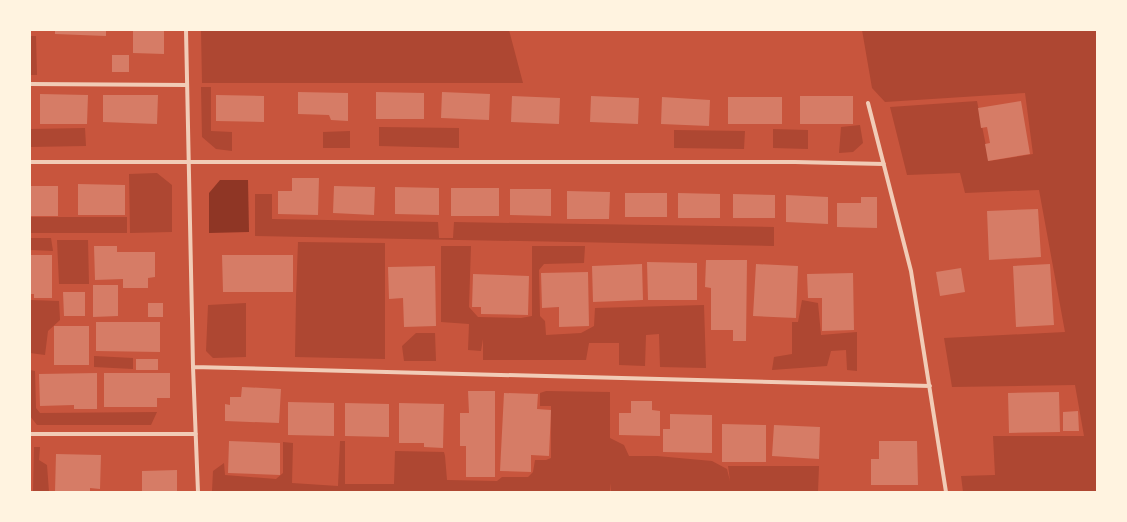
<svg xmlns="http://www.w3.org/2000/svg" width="1127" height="522" viewBox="0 0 1127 522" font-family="'Roboto Serif',serif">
  <rect width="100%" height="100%" fill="#c8553d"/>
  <path fill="#ae4732" d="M201 30H509L523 83H202Z
    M862 30H1097V492H963L961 476 995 475 993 436H1084L1075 385 952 387 944 338 1065 332 1039 190 965 193 960 173 907 175 890 107 977 101 989 161 1033 154 1025 93 885 102 872 88Z
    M30 36H36L37 75H30Z
    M201 87H211V131L232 132V151L216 149 202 137Z
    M860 125 863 143 853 152 839 153 841 127Z
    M379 127 459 128V148L379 146Z
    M85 128 86 146 30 147V129Z
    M773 129 808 130V149L773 148Z
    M674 130 745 131 744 149 674 148Z
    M350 131V148H323V132Z
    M157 173 172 185V232L130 233 129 174Z
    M255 194H272V219L438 222 439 238H453L454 222 774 227V246L255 236Z
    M30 217H127V233H30Z
    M30 238H51L53 251 30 250Z
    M57 240H88L89 284H59Z
    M298 242 385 243V359L295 357 296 297Z
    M441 246H471L469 307 478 317 521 318 532 316V246H585L584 263 544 264 539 270 540 316 545 321 546 335 581 333 594 326 595 308 704 305 706 368 660 367 659 334 646 335 645 366 619 365V343H589L586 360H483V339L481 351 468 350 469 324 441 322Z
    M30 300 59 301 60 320 48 331 45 355 30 353Z
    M802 300 818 303 821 335 857 332V371L847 370 846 350 831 351 827 366 772 370 774 357 792 354V322H798Z
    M246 303V357L213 358 206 351 208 305Z
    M416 333H435L436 361H404L402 346Z
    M94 356 133 358V369L94 367Z
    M30 370 35 371 36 408 40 413 157 412 151 425H37L30 416Z
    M546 391 610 392V438L624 445 629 456H657L712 461 727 469 730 481 728 466H819L818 492H611V483L610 492 212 491 213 471 224 463 225 475 276 479 283 473V442L293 443 292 483 338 486 340 441H345V484H394L395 451 444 452 445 456 447 480 497 481 502 477H528L533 472 535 460H546L551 458V406H540V393Z
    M34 447H40L39 460 47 465 49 492H33Z"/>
  <path fill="#8f3625" d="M220 180H248L249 232 209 233V193Z"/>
  <path fill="#d67c66" d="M55 30H106V36L55 34Z
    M133 30H164V54L133 53Z
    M112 55H129V72H112Z
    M298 92 348 93V121L331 120 329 115 298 114Z
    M376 92 424 93V119H376Z
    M442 92 490 94 489 120 441 118Z
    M40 94 88 95 87 124H40Z
    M103 95H158L157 124 103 122Z
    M216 95 264 96V122L216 121Z
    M512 96 560 98 559 124 511 122Z
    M591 96 639 98 638 124 590 122Z
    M800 96H853V124H800Z
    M662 97 710 100 709 126 661 124Z
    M728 97H782V124H728Z
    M1021 101 1030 154 988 161 985 144 990 143 987 127 981 128 978 108Z
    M292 178H319L318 215 278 214V191H292Z
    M78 184 125 185V215H78Z
    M30 186H58V216H30Z
    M334 186 375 187 374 215 333 213Z
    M395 187 439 188V215L395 214Z
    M451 188H499V216H451Z
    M510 189H551V216L510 215Z
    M567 191 610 192 609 219H567Z
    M625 193H667V217H625Z
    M678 193 720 194V218H678Z
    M733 194 775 195V218H733Z
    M786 195 828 197V224L786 222Z
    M861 197H877V228L837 227V203H861Z
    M1038 209 1041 257 989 260 987 211Z
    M94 246H117V252H155V277L148 278V288H123V279L95 280Z
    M30 255H52V298H34V294H30Z
    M222 255H293V292H223Z
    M706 260H747L746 341H733V330H711V288L705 287Z
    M647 262 697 263V300H648Z
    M642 264 643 300 593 302 592 266Z
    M756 264 798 266 796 318 753 316Z
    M1050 264 1054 325 1016 327 1013 266Z
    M435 266 436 326 404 327 403 298 389 299 388 267Z
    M961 268 965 292 940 296 936 272Z
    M588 272 589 326 559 327V307L542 308 541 273Z
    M853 273 854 330 822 331V298H808L807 274Z
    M473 274 529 276 528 315 481 314V307H472Z
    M93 285H118V316L93 317Z
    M63 292H85V316H64Z
    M148 303H163V317H148Z
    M96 322H160V352L96 351Z
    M54 326H89V365H54Z
    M136 359H158V370H136Z
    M97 373V409H74V405L40 406 39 374Z
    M104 373H170V398H157V407H104Z
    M242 387 281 389 279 423 225 421V404L230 405V397H241Z
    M468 391H495V477H466V446H460V413H469Z
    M1059 392 1060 432 1009 433 1008 393Z
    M504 393 538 394 537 409 551 410 549 456 531 455V472L500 471Z
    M631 401H652V410L660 411V436L619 435V413H631Z
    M288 402 334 403V436L288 435Z
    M345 403 389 404V437L345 436Z
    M399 403 444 404 443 448 424 447V443H399Z
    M1078 411 1079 431H1063V412Z
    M670 414 712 415V453L663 452V429H670Z
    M722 424 766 425V462H722Z
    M774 425 820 427 819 459 772 456Z
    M229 441 280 443V475L228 473Z
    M879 441H917L918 485H871V459H879Z
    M56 454 101 455 100 489 90 488V492H55Z
    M177 470V492H142V471Z"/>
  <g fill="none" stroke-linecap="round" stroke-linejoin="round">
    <path stroke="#f1ccb7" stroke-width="4" d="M186 30 193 367 198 492
      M30 84 187 85
      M868 103 911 271 946 492
      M30 162H795L884 164
      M193 367 930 386
      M30 434H196"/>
  </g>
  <rect width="1127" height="522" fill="none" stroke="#fff3e0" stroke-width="62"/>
</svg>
